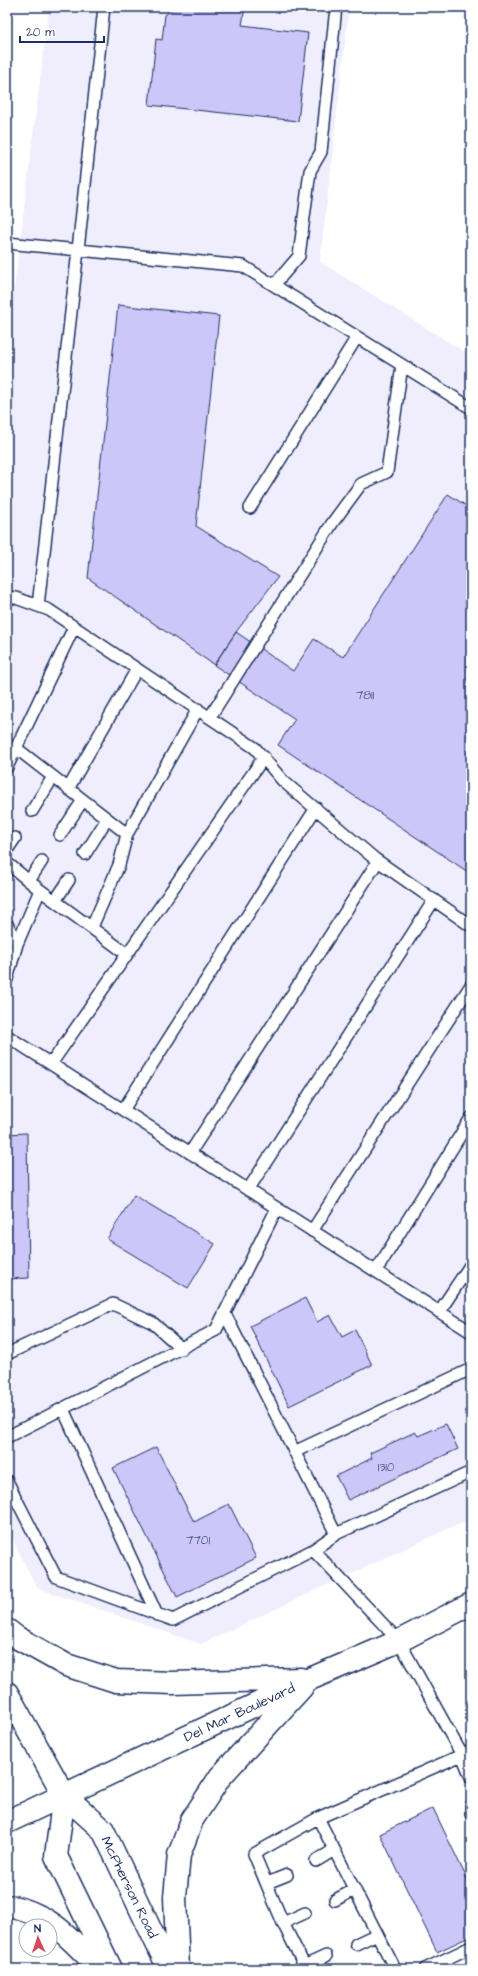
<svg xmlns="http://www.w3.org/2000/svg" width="478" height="1976" viewBox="0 0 478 1976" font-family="'Architects Daughter',sans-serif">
  <rect width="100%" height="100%" fill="#fff"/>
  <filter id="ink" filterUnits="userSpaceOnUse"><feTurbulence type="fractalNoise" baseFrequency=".025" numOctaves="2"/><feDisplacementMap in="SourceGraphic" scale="8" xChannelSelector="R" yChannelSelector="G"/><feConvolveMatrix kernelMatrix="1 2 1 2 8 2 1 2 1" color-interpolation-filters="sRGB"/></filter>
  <g filter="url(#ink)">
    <path fill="#f0eefd" d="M49 7H349L320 262 471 356V1518L201 1644 37 1588 7 1528V346Z"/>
    <path fill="#cdc7f9" stroke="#1b2f5e" d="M175 7H245L242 25 308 33 298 121 149 105 156 39 162 40 165 15Z
      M118 305 219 316 196 526 278 577 236 632 214 665 88 578Z
      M448 494 471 509V874L278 745 295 719 214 665 236 632 293 671 314 639 343 657Z
      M27 1133 29 1278 7 1279V1134Z
      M134 1195 215 1244 188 1288 107 1239Z
      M305 1298 317 1322 330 1315 342 1337 355 1330 372 1365 289 1406 250 1326Z
      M446 1424 458 1449 348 1500 336 1476 372 1458 370 1453 415 1432 418 1436Z
      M156 1447 194 1522 229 1504 256 1558 177 1597 113 1468Z
      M433 1808 471 1887V1936L437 1952 380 1834Z
      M471 1964V1969H461Z"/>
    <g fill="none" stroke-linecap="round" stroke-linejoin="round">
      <g stroke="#1b2f5e" stroke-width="14">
        <path id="service" d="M7 243 243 266 471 408
          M274 285 299 256 310 171 321 152 336 7
          M250 508 357 337
          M7 597 16 598 49 610 255 748 283 781 375 859 471 926
          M38 606 78 250 104 7
          M210 717 333 522 361 484 387 472 402 365
          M16 748 127 834
          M7 767 74 627
          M68 789 137 669
          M32 811 53 777
          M60 835 83 800
          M7 850 15 838
          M85 854 107 819
          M7 863 40 890
          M29 881 42 861
          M55 901 69 880
          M7 924 17 944
          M92 927 119 865 127 834 198 709
          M7 979 17 944 40 890 127 954
          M7 1036 471 1332
          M51 1064 264 757
          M123 1110 316 808
          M190 1153 378 861
          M248 1190 434 900
          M312 1231 471 985
          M376 1271 471 1118
          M439 1312 471 1264
          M225 1314 336 1534 471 1472
          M7 1354 113 1304 153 1323 182 1349
          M63 1409 157 1615
          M7 1437 216 1330 277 1208
          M294 1452 471 1369
          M7 1481 56 1577 173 1620 313 1550
          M336 1534 313 1550 399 1641 462 1755 471 1777
          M471 1806V1814
          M316 1861 334 1850
          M267 1883 287 1875
          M335 1900 354 1890
          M283 1923 305 1913
          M356 1944 377 1934
          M304 1966 326 1956
          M306 1969 283 1923 254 1854 318 1818
          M395 1969 318 1818 471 1751
          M425 1969 471 1947"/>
      </g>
      <g stroke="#1b2f5e" stroke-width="25">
        <path id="secondary" d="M7 1630 16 1637 66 1665 116 1681 173 1683 301 1679
          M7 1693 64 1795 103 1830 169 1969
          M64 1795 56 1856 111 1969
          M7 1822 310 1679 399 1641 471 1604
          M7 1906C49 1912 72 1940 100 1969
          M178 1969 175 1897 179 1855 192 1820 220 1777 302 1687"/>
      </g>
      <use href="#service" stroke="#fff" stroke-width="11"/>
      <use href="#secondary" stroke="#fff" stroke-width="22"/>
    </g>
  </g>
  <g text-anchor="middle" stroke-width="3.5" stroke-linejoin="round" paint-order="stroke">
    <g font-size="12" fill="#485585">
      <text x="365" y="699">7811</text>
      <text x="386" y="1471">1310</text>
      <text x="198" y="1544">7701</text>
    </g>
    <g font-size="14" fill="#1b2f5e" stroke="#fff">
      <text transform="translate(239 1712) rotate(-25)" y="5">Del Mar Boulevard</text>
      <text transform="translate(130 1887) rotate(64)" y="5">McPherson Road</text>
    </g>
  </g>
  <rect width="478" height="1976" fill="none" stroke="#fff" stroke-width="24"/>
  <rect x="12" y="12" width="454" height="1952" fill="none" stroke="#1b2f5e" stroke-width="1.5" filter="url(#ink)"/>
  <g transform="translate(38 1938) rotate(357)"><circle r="19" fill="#ffffff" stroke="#a4acbf"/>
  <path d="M0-3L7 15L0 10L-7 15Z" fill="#d1495b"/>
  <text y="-6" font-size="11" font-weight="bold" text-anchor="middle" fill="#1b2f5e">N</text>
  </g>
  <path d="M20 36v6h84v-6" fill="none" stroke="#1b2f5e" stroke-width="2"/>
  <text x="26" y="36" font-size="12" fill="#1b2f5e" stroke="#ffffff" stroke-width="3" paint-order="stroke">20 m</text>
</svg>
